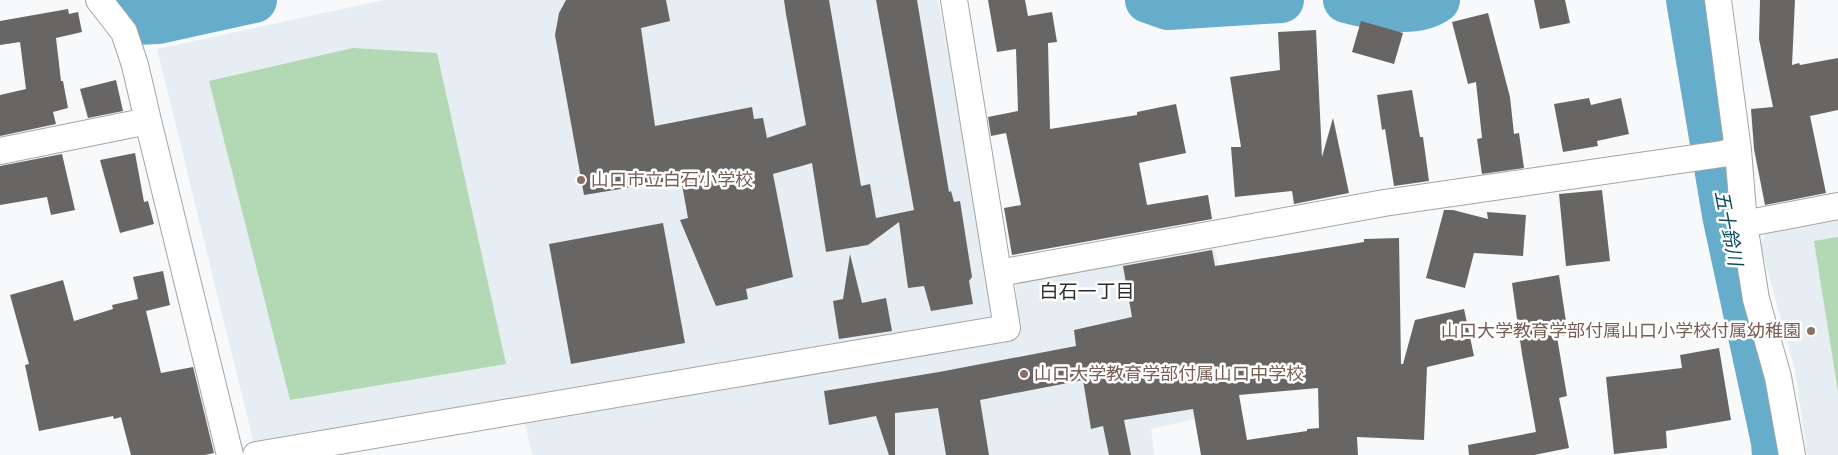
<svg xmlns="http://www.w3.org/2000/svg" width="1838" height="455" viewBox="0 0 1838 455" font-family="'PT Sans','Noto Sans JP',sans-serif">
  <rect width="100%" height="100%" fill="#f7f9fa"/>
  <path fill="#e6eef4" d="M384 0H938L997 311 990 322 254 444 157 49Z
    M1838 216V455H1807L1795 370 1760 244 1769 230Z
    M1214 241 1241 409 1151 429 1154 455H532L525 423 1019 339 1015 276Z"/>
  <path fill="#b2d9b3" d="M353 48 437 53 506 364 290 400 209 81Z
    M1838 237V392L1814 241Z"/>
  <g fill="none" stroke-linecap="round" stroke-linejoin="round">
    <path stroke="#65adca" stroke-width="46" d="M118 0 135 22 158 21 254 0
      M1148 0 1168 7 1281 0
      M1346 0C1373 6 1413 17 1437 0
      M1689 0 1725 215 1774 442 1775 455"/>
  </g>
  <path fill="#676665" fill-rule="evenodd" d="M566 0H666L670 21 641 28 655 126 752 107 754 119 763 118 767 138 806 125 786 14 784 0H829L861 186 870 184 876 218 914 210 876 0H917L949 192 951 191 954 202 960 201 972 277 969 281 973 304 931 311 924 286 908 288 899 222 868 245 826 252 812 163 773 174 793 277 746 289 748 299 716 306 680 220 688 218 681 179 584 195 555 35 559 13Z
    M988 0H1025L1028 16 1052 12 1057 42 1048 43 1050 129 1137 115V112L1176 104 1186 153 1139 163 1147 205 1208 195 1212 219 1012 255 1004 208 1021 205 1006 133 991 136 988 117 1018 111 1016 49 997 52Z
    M1534 0H1565L1570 23 1540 29Z
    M1760 0H1795L1792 65 1799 63 1800 65 1838 58V110L1810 116 1826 193 1765 205 1754 149 1751 109 1773 107 1759 39Z
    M68 9 69 14 78 12 82 32 56 38 61 81H63L68 108 53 112 56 124 0 136V95L26 89 20 42 0 45V21Z
    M1488 13 1510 97 1514 134 1519 133 1524 168 1482 174 1477 139 1482 138 1476 82 1468 84 1452 22Z
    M1361 21 1403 33 1394 64 1352 52Z
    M1316 30 1322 157 1333 118 1349 193 1294 204 1292 191 1235 197 1231 147H1241L1230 77 1280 70 1278 32Z
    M116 80 123 111 88 118 80 89Z
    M1412 90 1420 137H1423L1429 181 1394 186 1385 129 1382 130 1377 95Z
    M1589 98 1591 105 1621 98 1629 134 1597 141 1598 146 1563 152 1554 104Z
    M135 153 144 202 148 201 154 224 120 233 100 160Z
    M62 154 75 210 51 215 47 197 0 205V166Z
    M1602 190 1610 261 1566 266 1559 194Z
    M1444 210H1453L1488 219 1487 212 1526 215 1523 256 1474 253 1465 288 1426 278Z
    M663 223 685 343 571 364 549 244Z
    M1399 238 1401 364H1403L1415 320 1464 309 1474 356 1427 367 1424 440 1357 437 1358 455H1201L1193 409 1124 420 1131 455H1109L1103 426 1091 429 1083 380 980 400 989 455H946L938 408 895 413V455H889L876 416 829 425 824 391 939 372 1076 346 1074 330 1132 317 1123 266 1212 250 1215 266 1364 242V239ZM1318 388 1319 428 1307 429V431L1247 440 1239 395Z
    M850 254 862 303 886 298 892 331 839 339 833 301 843 299Z
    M163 271 170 305 146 311 161 373 193 367 214 453 205 455H131L121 417 114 419 113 416 39 431 25 365 29 364 10 295 63 280 74 321 113 309 112 305 138 299 133 277Z
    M1559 275 1568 335 1557 337 1567 396 1559 398 1569 448 1534 455H1469L1468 445 1536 432 1522 354 1512 283Z
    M1719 348 1731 420 1666 431 1667 448 1614 454 1606 377 1682 368 1680 355Z"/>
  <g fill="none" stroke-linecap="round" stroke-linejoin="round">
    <g stroke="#a4a5a6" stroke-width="28">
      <path id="minor" d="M99 0 124 32 135 65 148 121 230 455
        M1718 0 1738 150 1744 224 1756 299 1778 377 1792 455
        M0 151 148 121
        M1744 224 1838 206
        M999 273 1384 203 1722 154 1738 150
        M256 455 1007 328 954 0"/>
    </g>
    <use href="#minor" stroke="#fff" stroke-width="26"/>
  </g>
  <g fill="#8d6e63" stroke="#fff" stroke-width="2">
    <circle cx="581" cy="180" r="5"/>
    <circle cx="1811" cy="331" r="5"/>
    <circle cx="1024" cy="374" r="5"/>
  </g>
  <g text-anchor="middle" stroke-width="5" stroke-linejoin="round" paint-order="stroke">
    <g font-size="18" fill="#785e54" stroke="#fff" text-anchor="start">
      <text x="591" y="186">山口市立白石小学校</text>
      <text x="1801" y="337" text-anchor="end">山口大学教育学部付属山口小学校付属幼稚園</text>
      <text x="1034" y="380">山口大学教育学部付属山口中学校</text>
    </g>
    <g font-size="19" font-style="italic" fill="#0a495d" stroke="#fff">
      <text transform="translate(1729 228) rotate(79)" y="7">五十鈴川</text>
    </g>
    <g font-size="19" fill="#2d2e2e" stroke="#fff">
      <text x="1087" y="298">白石一丁目</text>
    </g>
  </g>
</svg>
